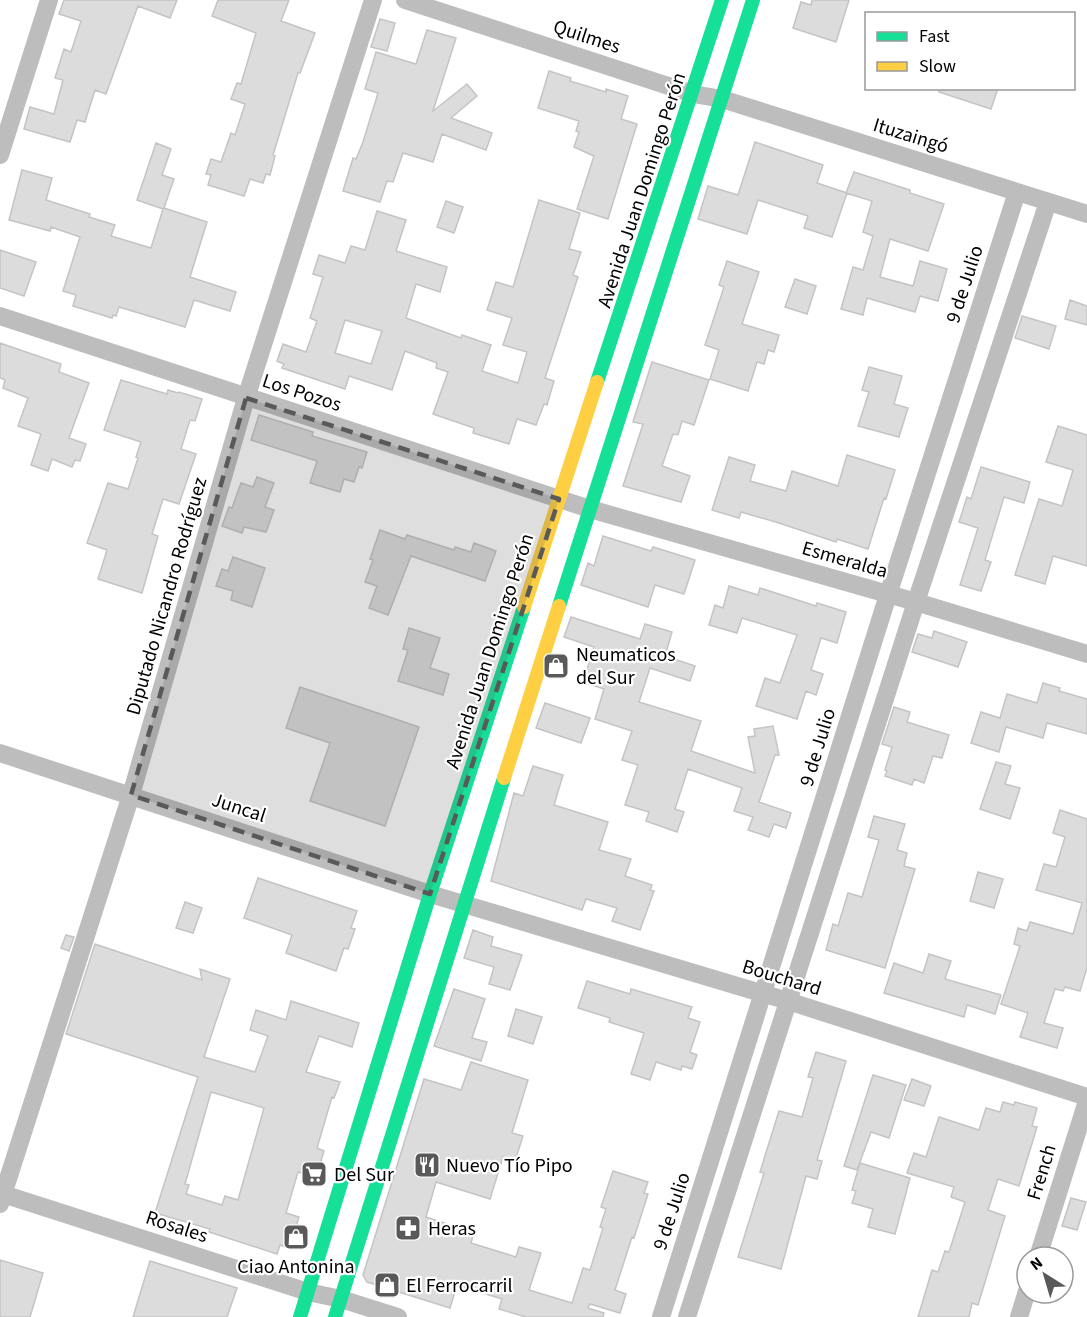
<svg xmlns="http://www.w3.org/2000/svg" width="1087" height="1317" viewBox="0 0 1087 1317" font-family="'Source Sans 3',sans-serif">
  <rect width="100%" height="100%" fill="#fff"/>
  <path fill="#dcdcdc" stroke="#c4c4c4" stroke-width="1.5" fill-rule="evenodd" d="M64 0H177L170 18 138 6 106 94 95 90 85 122 77 120 70 142 24 129 30 107 54 114 63 80 55 78 64 49 71 52 81 21 59 14Z
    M218 0H289L281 21 315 33 300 73H298L273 155 275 156 270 175 266 174 263 183 250 179 244 196 208 185 211 175 206 174 211 159 221 162 231 133 235 135 245 104 231 99 237 83 241 84 256 33 212 16Z
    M812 0H849L836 42 793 28 801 2 811 5Z
    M380 19 395 23 387 51 371 47Z
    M427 30 456 38 433 111 467 84 477 96 451 118 492 133 486 150 442 134 433 162 403 153 393 182 387 181 380 202 343 191 353 158 356 159 363 142 378 93 365 89 376 52 416 64Z
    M549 71 571 78 570 81 606 92V89L628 96 621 119 637 124 608 219 577 209 594 156 574 147 579 132 576 131 579 121 538 108Z
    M939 88H998L991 109 939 92Z
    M755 142 823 165 817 183 847 193 832 237 804 228 808 216 758 200 747 234 698 219 708 186 738 195Z
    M156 143 171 149 162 175 174 179 164 208 207 222 190 277 236 292 230 311 194 300 185 327 119 307 116 316 113 315 112 318 73 306 76 295 63 291 80 237 51 227 50 231 9 220 22 170 52 178 46 200 90 214 89 217 115 225 111 236 151 248 163 209 137 200Z
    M854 172 910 190V193L944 204 928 251 890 239 880 277 913 286 920 261 947 269 938 301 920 296 915 312 867 298 863 315 841 309 853 267 863 270 873 236 863 232 872 201 846 193Z
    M539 200 580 213 569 249 581 252 573 275 578 277 545 378 554 381 547 405 544 404 536 425 517 419 509 444 473 433 474 428 433 414 448 372 436 368 437 363 405 351 392 390 349 376 345 389 282 368 284 364 277 361 283 344 306 352 317 321 310 318 323 277 313 274 319 255 345 263 351 246 365 250 377 211 406 220 396 251 447 267 440 292 416 284 406 318 461 338 462 335 491 345 482 371 518 383 527 352 503 345 512 318 487 310 496 282 513 287ZM345 320 382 331 371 364 335 353Z
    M446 201 463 207 454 233 437 227Z
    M0 250 36 262 24 296 0 288Z
    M727 261 759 272 742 324 779 335 774 352 768 350 764 364 757 362 748 391 710 379 719 350 705 345 724 287 719 285Z
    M795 279 816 286 807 314 785 307Z
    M1070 300 1087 306V325L1065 319Z
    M1022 316 1056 326 1049 349 1015 338Z
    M0 343 61 364 59 372 89 383 69 438 86 444 80 461 75 460 72 467 52 459 48 471 31 465 41 434 18 426 28 398 3 388 5 380 0 378Z
    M652 362 709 380 694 425 682 421 678 435 673 434 662 466 690 476 681 502 623 486 643 424 633 422Z
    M869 367 902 376 894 404 908 408 899 437 858 426 869 392 862 390Z
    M121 380 167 394 168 390 178 393 179 392 202 399 195 421 190 420 181 449 196 454 179 504 163 499 152 534 158 536 142 593 98 579 107 550 87 543 108 483 128 489 138 458 136 457 141 442 104 430Z
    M259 415 313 432 312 436 367 452 362 468 359 467 354 482 344 479 340 492 310 483 317 461 251 440Z
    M1058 426 1087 435V566L1053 556 1045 584 1015 575 1039 499 1062 506 1073 470 1046 462Z
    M847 455 895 470 886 499 884 498 868 549 837 539 836 542 779 523 741 512 739 518 712 510 729 457 755 465 750 481 786 491 792 471 838 486Z
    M981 467 1030 482 1024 503 1004 497 985 560 991 562 981 591 960 585 978 528 959 522 967 497 971 499Z
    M257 477 274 483 265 507 274 510 266 532 244 527 242 533 222 526 229 507 232 508 241 483 253 487Z
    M380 530 405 539 407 535 454 550 455 547 471 552 474 543 496 551 485 581 411 556 388 615 369 608 377 586 365 582 373 560 370 559Z
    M603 536 651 551 653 547 695 560 684 594 655 585 648 607 581 585 588 563 594 566Z
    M233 557 265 568 252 607 231 600 233 591 216 586 222 569 228 571Z
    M729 586 758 595 760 588 816 606 817 603 846 612 837 643 821 638 811 670 823 674 816 695 806 691 797 719 756 706 765 678 780 683 797 635 742 618 737 633 709 625 715 605 723 608Z
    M571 617 640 639 645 624 672 632 665 656 695 666 690 681 650 668 639 702 701 721 691 751 755 773 748 737 755 736 754 729 773 726 779 755H775L759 802 791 813 786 828 774 824 769 837 748 830 753 817 734 811 742 788 688 769 675 809 684 812 677 832 646 821 649 812 625 805 638 765 622 760 632 731 595 719 604 689 583 682 594 647 564 637Z
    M409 628 440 638 430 668 449 674 443 695 398 681 408 650 403 649Z
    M934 631 967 642 958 667 912 652 918 634 932 638Z
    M1043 683 1060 688 1059 691 1087 699V734L1047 723 1043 738 1006 727 999 752 971 743 981 712 1000 718 1007 694 1037 703Z
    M300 687 419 727 385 826 310 801 330 743 286 728Z
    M545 703 590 718 581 743 536 728Z
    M894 707 910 712 907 722 949 735 942 758 933 756 924 783 914 779 912 785 885 776 887 771 885 770 892 747 882 744Z
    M996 762 1011 766 1005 784 1020 788 1010 819 980 809Z
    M533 766 563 775 554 805 608 822 599 850 631 859 625 876 652 885 650 890 654 891 640 930 612 921 617 908 586 899 582 910 491 881 514 793 523 796Z
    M1060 810 1087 819V968L1080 991 1065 987 1063 991 1055 989 1044 1023 1063 1028 1057 1048 1020 1037 1028 1013 1001 1004 1020 946 1014 944 1018 928 1027 931 1030 922 1073 934 1082 903 1036 890 1044 864 1056 867 1065 837 1053 833Z
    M874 816 905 824 897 850 907 853 904 866 915 869 885 968 826 950 833 924 838 926 848 893 862 897 879 840 868 837Z
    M978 872 1003 879 994 908 970 901Z
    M258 878 357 911 351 928 355 929 348 949 344 948 336 971 286 953 292 935 244 918Z
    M185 902 202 908 193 933 176 928Z
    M473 930 493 937 491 946 522 955 510 990 489 984 494 967 464 958Z
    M66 935 74 937 69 951 61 948Z
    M95 944 202 980 200 969 230 979 204 1057 255 1072 268 1036 250 1030 256 1010 286 1020 291 1001 359 1023 352 1047 319 1036 306 1072 340 1082 334 1098 332 1097 317 1148 324 1151 316 1178 298 1172 286 1213 299 1217 289 1248 280 1245 277 1254 209 1232 210 1229 155 1213 198 1077 66 1034ZM211 1092 264 1108 238 1200 225 1196 222 1205 186 1194 189 1185 185 1184Z
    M929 954 951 961 945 979 1001 995 995 1014 967 1005 964 1017 884 993 894 963 923 973Z
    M587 981 630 994 631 989 692 1007 688 1018 700 1022 690 1052 697 1055 692 1069 682 1066 681 1070 656 1062 650 1080 631 1074 644 1033 609 1022 610 1018 578 1008Z
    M454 989 485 999 472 1038 487 1042 481 1061 434 1046Z
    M516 1009 542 1017 533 1044 508 1036Z
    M816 1052 846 1061 817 1160 822 1161 817 1179 806 1176 781 1269 738 1257 764 1173 760 1172 779 1111 802 1117 813 1078 808 1077Z
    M471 1062 528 1080 512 1133 523 1136 515 1161 503 1157 490 1199 436 1182 426 1217 474 1233 471 1243 516 1257 519 1247 541 1253 529 1290 572 1303 583 1268 590 1270 603 1228 600 1227 606 1209 601 1207 613 1171 648 1182 644 1193 648 1194 634 1238 632 1237 615 1290 626 1294 620 1313 590 1304 588 1308 604 1313 603 1317H526L499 1309 502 1299 457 1285 450 1308 367 1282 363 1275 424 1079 461 1090Z
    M873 1075 906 1085 889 1138 871 1132 857 1170 844 1166Z
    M912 1079 931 1086 924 1106 904 1100Z
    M1003 1102 1014 1105 1015 1102 1037 1108 1032 1126 1037 1127 1019 1186 998 1179 988 1210 1005 1216 978 1305 972 1303 969 1317H918L932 1270 938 1272 945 1251 949 1252 965 1202 951 1197 954 1187 907 1173 914 1153 926 1157 939 1117 979 1130 986 1108 1000 1112Z
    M860 1163 910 1178 895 1234 868 1227 873 1209 852 1203 856 1191 852 1190Z
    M1071 1198 1086 1202 1077 1230 1062 1226Z
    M0 1260 43 1273 30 1317H0Z
    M150 1261 237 1288 227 1317H133Z"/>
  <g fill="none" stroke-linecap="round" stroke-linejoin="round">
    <path stroke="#bdbdbd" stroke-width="18" d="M405 0 693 94 722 99 1087 214
      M0 155 49 0
      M0 316 590 509 916 602 1087 654
      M0 753 430 894 788 1001 1087 1097
      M0 1193 308 1292 341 1299 398 1317
      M0 1204 131 795 246 398 373 0
      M1038 1257 1087 1101
      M661 1317 888 595 1017 192
      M687 1317 916 602 1048 202
      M1019 1317 1027 1291"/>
    <path stroke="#16e098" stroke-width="14" d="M597 382 722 0
      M559 606 753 0
      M300 1317 430 894 524 607
      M335 1317 504 778"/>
    <path stroke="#ffcf43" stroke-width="14" d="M524 607 597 382
      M504 778 559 606"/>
  </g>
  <path fill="#595959" fill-opacity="0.2" stroke="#595959" stroke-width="4.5" stroke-dasharray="12 8" stroke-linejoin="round" d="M246 398 559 499 430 894 131 795Z"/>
  <defs>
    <g id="shop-square" transform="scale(1.35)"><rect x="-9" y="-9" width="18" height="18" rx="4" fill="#595959" stroke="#fff"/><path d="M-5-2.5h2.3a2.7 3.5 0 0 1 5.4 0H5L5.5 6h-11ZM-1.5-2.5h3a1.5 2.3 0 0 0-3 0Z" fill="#fff"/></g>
    <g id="restaurant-square" transform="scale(1.35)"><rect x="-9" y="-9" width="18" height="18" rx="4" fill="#595959" stroke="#fff"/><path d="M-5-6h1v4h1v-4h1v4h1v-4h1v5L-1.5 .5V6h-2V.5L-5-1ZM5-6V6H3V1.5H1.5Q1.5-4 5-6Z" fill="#fff"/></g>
    <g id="supermarket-square" transform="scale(1.35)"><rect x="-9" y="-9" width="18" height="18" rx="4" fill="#595959" stroke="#fff"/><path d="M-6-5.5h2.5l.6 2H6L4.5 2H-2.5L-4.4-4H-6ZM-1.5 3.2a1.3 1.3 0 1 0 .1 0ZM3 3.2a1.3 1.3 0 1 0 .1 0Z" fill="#fff"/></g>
    <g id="pharmacy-square" transform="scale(1.35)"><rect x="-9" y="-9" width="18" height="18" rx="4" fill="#595959" stroke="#fff"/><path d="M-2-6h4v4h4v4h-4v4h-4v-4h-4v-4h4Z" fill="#fff"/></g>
  </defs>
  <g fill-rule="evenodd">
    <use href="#shop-square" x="556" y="666"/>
    <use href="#restaurant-square" x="427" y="1165"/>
    <use href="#supermarket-square" x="314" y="1174"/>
    <use href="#pharmacy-square" x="408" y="1228"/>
    <use href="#shop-square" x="296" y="1237"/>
    <use href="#shop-square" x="387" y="1285"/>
  </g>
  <g text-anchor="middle" stroke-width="4.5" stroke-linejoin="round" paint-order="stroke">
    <g font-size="20" fill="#000" stroke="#fff">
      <text transform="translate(587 36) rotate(18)" y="7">Quilmes</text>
      <text transform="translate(911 135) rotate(17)" y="7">Ituzaingó</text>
      <text transform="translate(641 190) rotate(-72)" y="7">Avenida Juan Domingo Perón</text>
      <text transform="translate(964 284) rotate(-72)" y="7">9 de Julio</text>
      <text transform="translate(302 392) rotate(18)" y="7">Los Pozos</text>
      <text transform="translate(845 559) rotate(16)" y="7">Esmeralda</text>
      <text transform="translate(166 596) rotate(-74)" y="7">Diputado Nicandro Rodríguez</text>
      <text transform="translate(489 651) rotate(-72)" y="7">Avenida Juan Domingo Perón</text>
      <text transform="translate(817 747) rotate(-73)" y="7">9 de Julio</text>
      <text transform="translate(239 807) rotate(18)" y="7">Juncal</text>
      <text transform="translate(782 977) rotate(17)" y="7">Bouchard</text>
      <text transform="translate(1041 1172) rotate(-73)" y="7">French</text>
      <text transform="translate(671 1211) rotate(-72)" y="7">9 de Julio</text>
      <text transform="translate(177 1226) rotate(18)" y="7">Rosales</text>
    </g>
    <g font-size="20" fill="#000" stroke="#fff" text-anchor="start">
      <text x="576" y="661">Neumaticos<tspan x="576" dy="23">del Sur</tspan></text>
      <text x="446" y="1172">Nuevo Tío Pipo</text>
      <text x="334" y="1181">Del Sur</text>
      <text x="428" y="1235">Heras</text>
      <text x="296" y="1273" text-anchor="middle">Ciao Antonina</text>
      <text x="406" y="1292">El Ferrocarril</text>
    </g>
  </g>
  <rect x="865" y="12" width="210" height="78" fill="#ffffff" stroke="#999999" stroke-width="1.5"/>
  <rect x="877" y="32" width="30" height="9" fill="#16e098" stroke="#999999" stroke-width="1.5"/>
  <text x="919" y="42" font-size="18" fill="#000000">Fast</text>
  <rect x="877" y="62" width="30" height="9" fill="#ffcf43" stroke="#999999" stroke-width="1.5"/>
  <text x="919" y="72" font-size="18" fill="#000000">Slow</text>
  <g transform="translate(1045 1275) rotate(323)"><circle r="28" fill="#ffffff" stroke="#999999" stroke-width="1.5"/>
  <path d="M0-4.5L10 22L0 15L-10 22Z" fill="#595959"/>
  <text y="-9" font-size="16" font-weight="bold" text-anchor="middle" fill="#000000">N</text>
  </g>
</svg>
